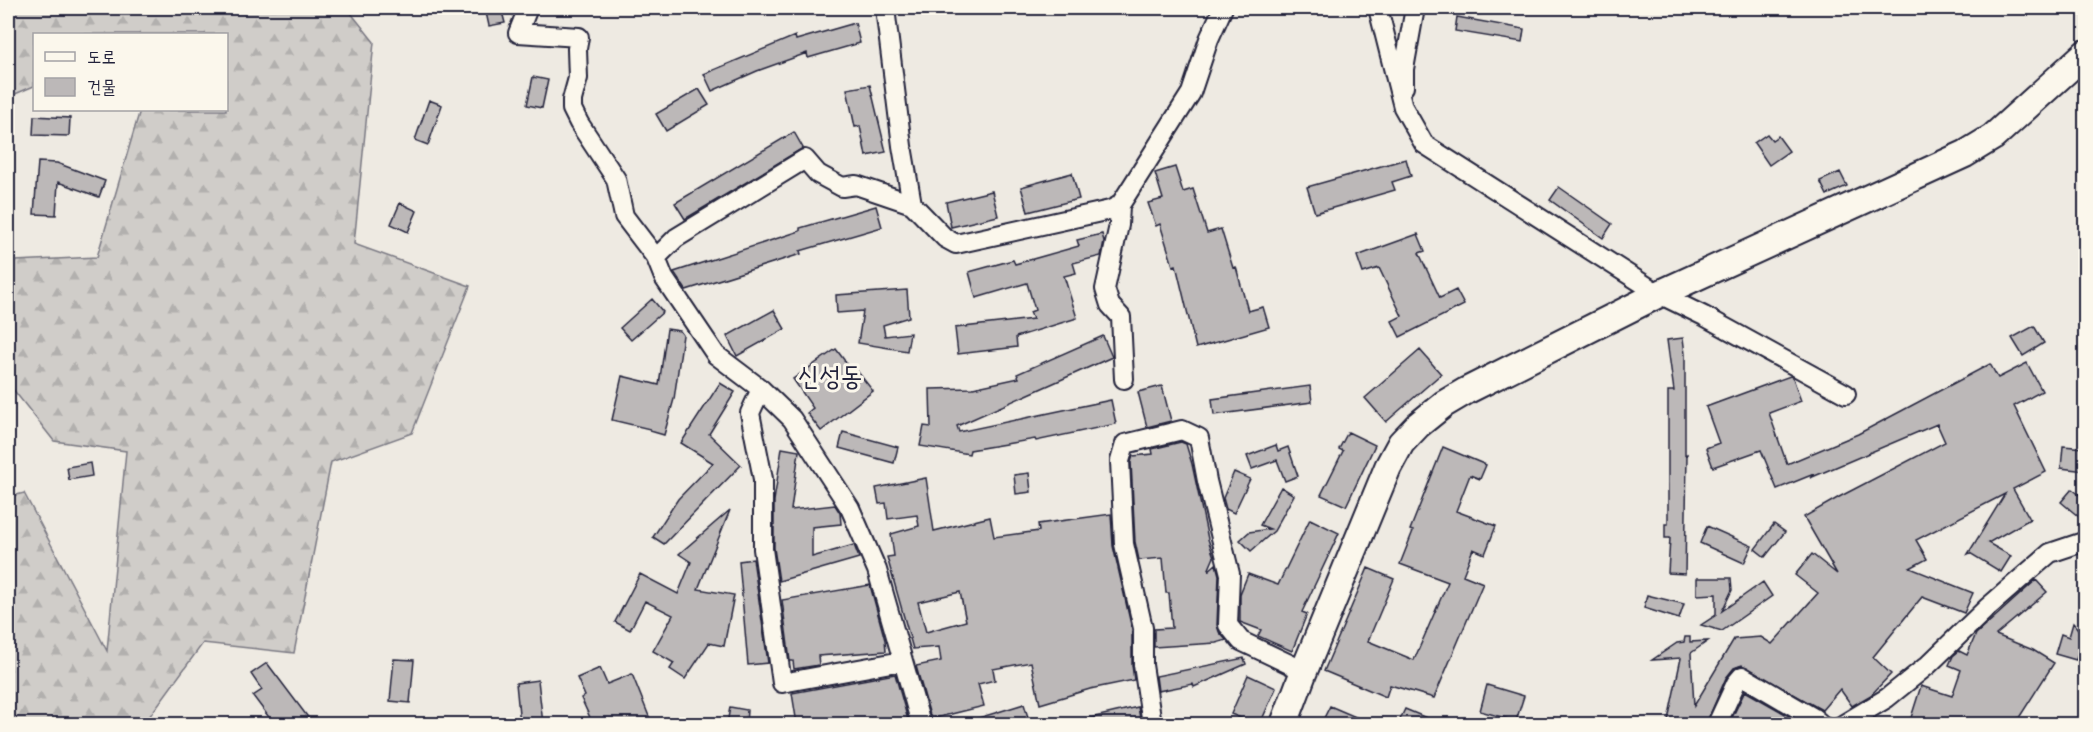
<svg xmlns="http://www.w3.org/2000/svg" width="2093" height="732" viewBox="0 0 2093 732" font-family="'Indie Flower','Poor Story',sans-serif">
  <defs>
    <pattern id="forest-firs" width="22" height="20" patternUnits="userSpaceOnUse" patternTransform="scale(1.5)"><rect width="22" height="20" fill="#d0cdc9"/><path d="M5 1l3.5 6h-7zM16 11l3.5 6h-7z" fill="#b2b0ae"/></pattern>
  </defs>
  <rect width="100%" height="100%" fill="#eeeae2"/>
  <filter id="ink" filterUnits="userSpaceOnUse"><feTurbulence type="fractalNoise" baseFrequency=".0167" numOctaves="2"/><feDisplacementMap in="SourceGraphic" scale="12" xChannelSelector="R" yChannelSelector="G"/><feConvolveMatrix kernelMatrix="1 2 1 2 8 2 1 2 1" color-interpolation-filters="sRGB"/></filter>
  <g filter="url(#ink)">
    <path fill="url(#forest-firs)" stroke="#797882" stroke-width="1.5" d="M8 8H347L374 42 354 244 470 286 412 433 331 462 294 653 203 643 144 724H8V497L24 493 107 651 126 451 54 441 8 383V266L15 261 97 257 140 110H226V34H34V86L8 97Z"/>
    <path fill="#bcb8b8" stroke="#22223b" stroke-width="1.5" fill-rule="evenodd" d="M485 8H501L505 23 489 26Z
      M1457 17 1524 29 1522 42 1455 31Z
      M855 23 860 43 808 58 807 53 757 71 712 91 704 74 795 36 796 40Z
      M533 77 548 80 542 108 527 105Z
      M870 85 886 152 866 156 860 126 855 127 847 89Z
      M699 89 709 105 666 131 656 114Z
      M429 100 442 105 428 145 415 140Z
      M34 116 70 118 69 136 33 135Z
      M794 132 803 148 685 219 675 203Z
      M1767 134 1772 140 1778 136 1789 151 1769 165 1754 143Z
      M1406 159 1411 176 1392 182 1395 190 1315 213 1307 187Z
      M38 162 57 163 105 181 99 197 58 182 56 215 34 214Z
      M1175 167 1183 192 1193 189 1207 233 1221 229 1233 268 1236 267 1248 311 1263 307 1269 327 1196 348 1176 265 1173 266 1160 224 1156 226 1148 203 1163 199 1155 173Z
      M1840 172 1847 186 1827 195 1820 181Z
      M1072 173 1079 199 1028 212 1021 187Z
      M1559 187 1612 224 1603 238 1550 200Z
      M992 191 998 216 951 227 946 202Z
      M400 203 417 211 408 232 391 224Z
      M876 206 882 227 800 251 801 254 686 290 674 272 800 231V228Z
      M1102 234 1104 241 1101 256 1073 263 1076 273 1064 276 1077 318 1016 337 1017 347 958 354 955 328 1033 319 1030 312 1035 310 1027 283 976 298 969 272 1013 260 1015 264 1079 246 1077 240Z
      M1418 234 1425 251 1419 253 1440 298 1456 290 1464 305 1400 337 1392 321 1402 316 1379 268 1363 273 1357 256Z
      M907 290 909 317 883 325 885 336 910 333 907 351 858 343 863 311 837 313 836 295Z
      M652 299 663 312 631 340 620 328Z
      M774 310 785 329 737 356 727 336Z
      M2034 326 2044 343 2023 356 2012 338Z
      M667 329 680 331 683 335 674 399 664 435 650 431V429L612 420 622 376 659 385Z
      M1103 336 1112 357 957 426 959 432 1111 400 1116 424 1036 441 1035 439 970 450 969 454 920 446 924 426 931 427 930 389 973 388 1019 378 1017 374Z
      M1683 338 1685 354V455L1687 454 1685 574 1668 573 1670 538H1665V524H1668V391H1674L1667 340Z
      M836 349 853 372 854 367 873 391 821 431 807 413 813 408 793 379Z
      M1420 350 1441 374 1386 422 1365 398Z
      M2027 363 2042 391 2014 406 2046 472 2013 489 2030 519 1988 543 2011 556 2001 572 1970 553 1968 554 2005 494 1916 540 1927 559 1910 568 1973 593 1964 613 1922 597 1873 657 1891 674 1871 695 1852 706 1840 689 1822 710 1742 665 1734 668 1726 678 1706 724H1682L1683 723 1668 720 1681 658 1652 660 1677 643 1684 642 1685 637H1690V642L1708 641 1691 653 1694 706 1734 639 1761 637 1772 644 1818 593 1795 575 1812 554 1837 574 1804 517 1841 496 1945 442 1937 424 1810 478 1814 474 1777 489 1761 450 1713 467 1706 448 1719 443 1706 407 1790 376 1793 378 1801 401 1769 413 1787 464 1858 434 1990 364 1998 378Z
      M720 383 735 392 709 434 741 465 664 544 653 537 678 499 713 463 681 443Z
      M1162 386 1171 421 1147 427 1138 392Z
      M1310 386 1312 402 1214 415 1212 399Z
      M843 432 898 447 894 463 839 448Z
      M1348 432 1375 445 1346 506 1321 495 1343 451 1339 449Z
      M1181 442 1186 444 1192 464 1208 539 1214 557 1208 571 1216 564 1219 575 1217 625 1219 632 1226 640 1216 643 1154 647V629L1172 628 1169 593H1166L1163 558 1139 560 1135 542 1131 462 1133 456 1153 454 1152 449Z
      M1276 445 1278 451 1288 447 1298 476 1285 481 1277 460 1252 469 1247 456Z
      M2063 446 2085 448V471L2061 468Z
      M1443 447 1486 465 1480 479 1470 475 1456 511 1496 526 1485 554 1473 549 1463 575 1483 583 1434 698 1390 685 1386 697 1324 671 1368 568 1394 579 1368 641 1414 660 1448 582 1400 564 1413 531 1410 530Z
      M782 448 799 451 791 510 835 505 840 513 841 524 812 527V557L854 545 859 558 779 581 774 548V501Z
      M90 463 92 476 69 480 67 467Z
      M1234 472 1250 479 1234 513 1226 509 1223 498Z
      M1029 473 1031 492 1016 494 1014 475Z
      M926 478 934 531 990 517 994 537 1039 531 1038 524 1111 514 1113 546 1132 629V665L1134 680 1090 689 1040 704 1031 662 993 669 995 680 978 684 984 706 931 719 916 666 941 661 939 647 913 649 887 557 894 556 891 534 919 526 917 515 888 519 886 503 879 504 876 488ZM960 592 966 621 926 632 918 602Z
      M1281 487 1294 495 1274 531 1251 551 1240 540 1249 532 1270 529 1260 525Z
      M2072 489 2085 499V522L2061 502Z
      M730 510 698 589 734 595 724 646 709 643 685 679 670 669 674 663 653 651 673 615 645 601 630 630 615 622 640 574 678 594 691 562 679 554Z
      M1310 519 1339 533 1302 612 1307 614 1292 651 1258 636 1261 630 1240 622V594L1248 574 1278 585Z
      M1774 524 1785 532 1765 557 1755 549Z
      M1707 526 1752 546 1744 563 1700 543Z
      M753 559 768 663 748 665 739 561Z
      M1697 578H1731L1732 590 1722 611 1763 582 1772 596 1722 631 1701 625 1716 615V594L1697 595Z
      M2036 580 2047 592 1996 635 2033 650 2054 663 2015 724H1909L1921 686 1952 696 1961 670 1949 665 1953 656 1959 651 1967 655 1976 634Z
      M870 585 885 640 886 651 818 656 819 665 794 669 793 661H790L782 600Z
      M1647 595 1684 604 1679 619 1644 608Z
      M2073 623 2083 635 2076 660 2055 654 2061 634 2069 637Z
      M1244 658 1246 664 1194 687 1193 684 1158 691 1156 676Z
      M394 659 414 660 410 703 390 701Z
      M267 663 313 724H274L253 696 262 690 251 674Z
      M600 668 607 684 632 674 652 724H593L581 698 585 696 577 678Z
      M895 674 908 720 890 724H797L792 693Z
      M1248 675 1276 688 1260 724H1255L1231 714Z
      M538 680 543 724H520L516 683Z
      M1487 685 1524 696 1516 721 1480 711Z
      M1745 691 1803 724H1729Z
      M1024 704 1030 724H970L969 721Z
      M1330 706 1372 724H1321Z
      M730 707 747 710 746 724H727Z
      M1138 707 1141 724H1087L1086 719Z
      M1405 709 1441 724H1398Z"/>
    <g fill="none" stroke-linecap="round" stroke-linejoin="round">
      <g stroke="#22223b" stroke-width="22">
        <path id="street" d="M528 8 518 33 579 37 577 49 578 78 572 100V109L579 123 616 179 624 216 656 258 664 278 716 355 761 389 792 419 850 508 877 570 921 724
          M885 8 902 146 912 204 945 238 956 244 1110 210 1120 205 1191 93 1209 39 1223 8
          M1378 8 1403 107 1424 144 1659 294 1704 316 1846 394
          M1404 87V69L1415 8
          M1120 205 1119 225 1105 289 1110 305 1121 317 1124 379
          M656 258 676 238 805 159 818 174 842 187 856 185 912 204
          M761 389 750 413 763 479V549L782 683 902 661
          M1152 724 1143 665V628L1124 544 1120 461 1125 444 1182 430 1199 438 1207 481 1230 574 1228 625 1241 641 1304 671
          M1717 724 1736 683 1742 676 1814 718 1821 724
          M1844 724 1887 698 1928 665 1988 607 2050 553 2086 541"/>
      </g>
      <g stroke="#22223b" stroke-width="30">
        <path id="secondary" d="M1284 724 1304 671 1388 467 1401 443 1418 425 1444 404 1466 391 1659 294 1965 154 1993 137 2086 53"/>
      </g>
      <use href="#street" stroke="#fbf7ec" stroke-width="18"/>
      <use href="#secondary" stroke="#fbf7ec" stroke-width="26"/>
    </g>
  </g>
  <g text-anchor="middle" stroke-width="6" stroke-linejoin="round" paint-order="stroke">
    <g font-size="27" fill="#22223b" stroke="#fbf7ec">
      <text x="830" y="385">신성동</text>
    </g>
  </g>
  <rect width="2093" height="732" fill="none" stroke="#fbf7ec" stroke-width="30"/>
  <rect x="15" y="15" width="2063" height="702" fill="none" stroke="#22223b" stroke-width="2" filter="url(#ink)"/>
  <rect x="33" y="33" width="195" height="78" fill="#fbf7ec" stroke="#a4a2a5" stroke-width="1.5"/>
  <rect x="45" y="52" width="30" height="9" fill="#fbf7ec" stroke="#a4a2a5" stroke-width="1.5"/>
  <text x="87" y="63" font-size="18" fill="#22223b">도로</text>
  <rect x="45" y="78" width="30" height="18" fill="#bcb8b8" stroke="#a4a2a5" stroke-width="1.5"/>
  <text x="87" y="93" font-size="18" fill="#22223b">건물</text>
</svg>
